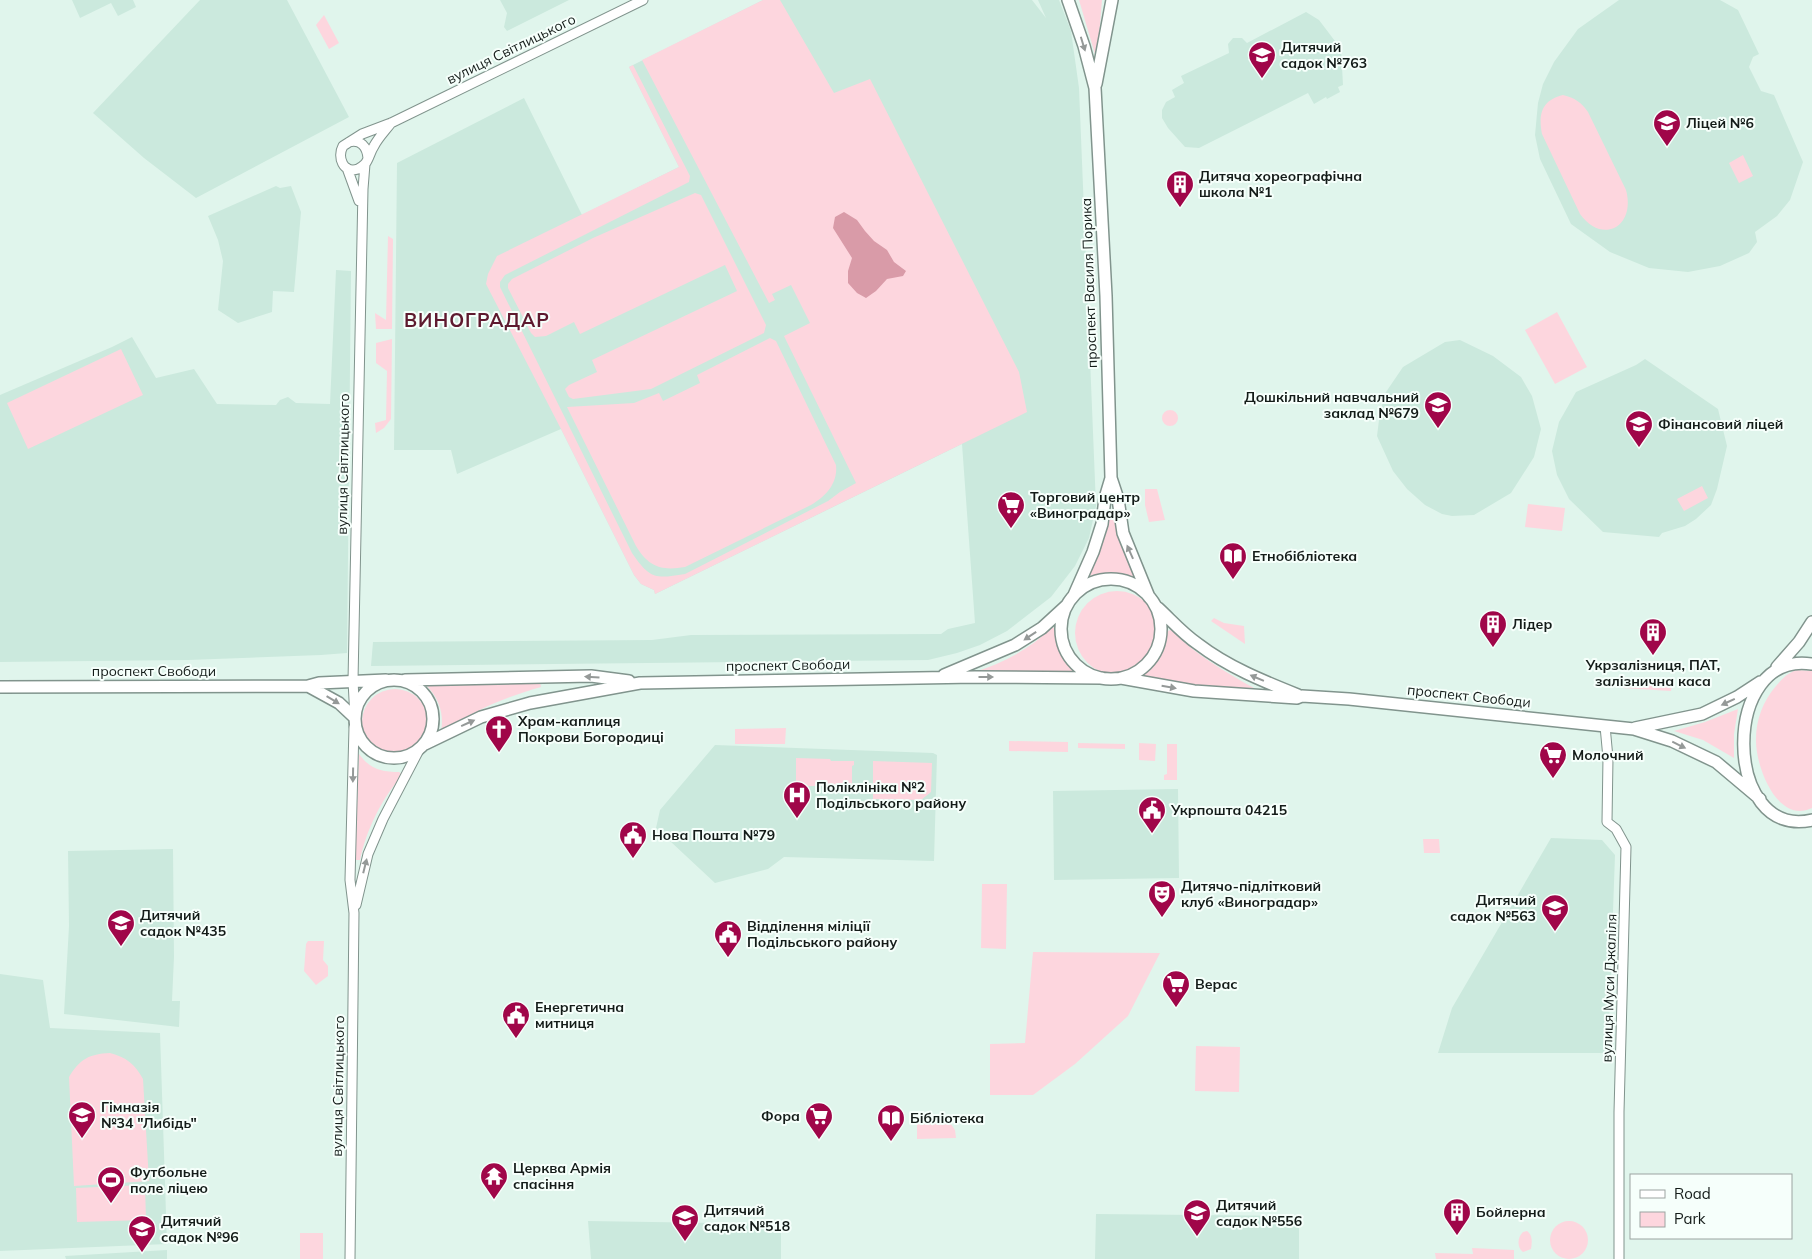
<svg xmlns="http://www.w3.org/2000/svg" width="1812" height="1259" viewBox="0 0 1812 1259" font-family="Mulish,sans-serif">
  <rect width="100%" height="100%" fill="#e0f5ec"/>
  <path fill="#cbe9dd" d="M72 0H133L136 7 118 16 111 3 80 18Z
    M200 0H287L349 117 196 198 144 158 93 113Z
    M500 0H569L507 31 504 27 507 13Z
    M763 0H1032L1046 18 1038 0H1059L1071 31 1079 88 1096 506 1089 538 1075 566 1051 597 1007 631 980 645 957 653 928 660 371 666 373 642 652 640 691 635 941 634 948 629 975 623 962 444 655 594 654 590 641 584 634 575 561 429 457 474 451 450H394L397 163 524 98 582 215 679 167 629 67Z
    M1619 0H1720L1738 10 1759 54 1753 57 1749 67 1761 91 1774 95 1803 162 1790 200 1777 216 1755 232 1757 242 1749 253 1720 266 1688 272 1649 268 1610 252 1571 224 1540 159 1535 135 1538 103 1543 84 1554 62 1578 29Z
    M1306 12 1319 20 1341 49 1343 85 1338 87 1340 92 1327 99 1326 97 1314 104 1308 93 1199 148 1185 147 1168 128 1162 118V110L1166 102 1175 97 1172 90 1184 83 1181 76 1229 53 1228 44 1233 38H1242L1247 43Z
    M276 186 280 188 291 186 301 212 294 292 273 291 272 312 238 323 218 310 223 261 218 240 208 216Z
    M336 270 351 271 347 653 321 655 188 660 0 662V395L112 347 132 337 156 378 194 369 217 404 276 405 280 400 288 397 296 403 330 404Z
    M1460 340 1493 356 1521 377 1532 396 1541 429 1534 457 1511 493 1474 515 1452 516 1442 514 1425 505 1407 489 1393 471 1377 436 1380 412 1386 392 1403 367 1445 342Z
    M1645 359 1718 409 1727 446 1717 489 1711 505 1696 519 1685 526 1662 533 1659 537 1603 532 1569 499 1557 475 1552 451 1559 422 1576 392 1636 365Z
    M715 745 933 753 937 755 934 861 784 857 768 869 715 883 656 828 660 810Z
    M1178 789 1179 878 1054 880 1053 791Z
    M1551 838 1602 840 1615 855 1608 1053H1438L1452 1008Z
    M173 849 174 957 172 1001H180L179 1027 64 1014 69 926 68 851Z
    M0 974 43 980 50 1028 160 1033 167 1244 0 1251Z
    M1096 1214 1299 1216V1259H1095Z
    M588 1221 781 1224V1259H591Z
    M167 1250V1259H66L65 1256Z"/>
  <path fill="#fdd6de" d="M763 0H780L834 93 870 79 1019 372 1027 412 655 594 654 590 641 584 634 575 561 429 486 284 488 274 497 256 679 167 629 67 633 65 690 176 689 182 505 275 500 282V287L632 553C650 579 655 579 685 574L828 501 840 492 856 483 784 336 810 323 791 285 772 294 775 300 769 303 642 60Z
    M1079 0H1102L1097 61Z
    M324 15 339 43 329 49 316 25Z
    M1563 95C1575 98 1581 102 1588 112L1626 190C1636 227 1602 245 1580 214L1542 134C1538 114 1542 100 1563 95Z
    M1743 155 1753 176 1739 183 1729 163Z
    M695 193 701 195 766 325 764 333 651 389 573 399 569 397 565 389 569 385 597 372 592 360 737 291 725 265 580 334 574 322 546 336 535 337 531 333 508 288V284L512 279 593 238Z
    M388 236 393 239 392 329H376L375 313 386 320Z
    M1557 312 1587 367 1555 384 1525 330Z
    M770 338 776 341 836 465C838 483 826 496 811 505L685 567C661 571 649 567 636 546L567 407 634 403 659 393 663 401 700 383 697 375Z
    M392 339 391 419 384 428 376 433 375 423 386 420 387 371 376 363V343Z
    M121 349 143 395 28 449 7 403Z
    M1162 418a8 8 0 1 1 16 0a8 8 0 1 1-16 0Z
    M1702 486 1708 498 1684 511 1677 499Z
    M1145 489H1157L1165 520 1149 522 1145 505Z
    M1528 504 1565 508 1562 531 1525 527Z
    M1109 511H1114L1123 550 1138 582C1119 571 1110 571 1089 576L1102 541Z
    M1075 633a42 42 0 1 1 84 0a42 42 0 1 1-84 0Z
    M1214 618 1224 623 1244 626 1245 644 1211 621Z
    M1052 627 1056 629V638L1061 654 1075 671 1074 673H972C1003 663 1029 650 1052 627Z
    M1171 630C1195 654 1225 672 1254 688L1252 692 1131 680C1153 673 1167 655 1167 631Z
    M1797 670 1812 671V808C1777 825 1755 765 1756 739 1756 720 1763 701 1776 686 1782 679 1787 673 1797 670Z
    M1623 679 1672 685 1671 691 1622 688Z
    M540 682 541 687C503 698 474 710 441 733 444 714 440 700 427 686Z
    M362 722a33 33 0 1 1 66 0a33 33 0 1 1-66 0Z
    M1738 709 1734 734V758L1703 740 1674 731 1705 722Z
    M786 728 785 744H735V729Z
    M1009 741 1068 742V752L1009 751Z
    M1078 743 1125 744V749L1078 748Z
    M1139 743 1156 744 1155 761 1139 760Z
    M1167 744H1177V780H1164V775L1167 774Z
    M359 754C370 769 381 772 399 772L403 775C382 797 366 831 360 860H355Z
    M796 758 830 759 831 761H854V765L852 766V786H796Z
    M873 761 932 763 931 792 921 800 873 799Z
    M1423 839H1439L1440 853H1424Z
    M982 884H1007L1006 949 981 948Z
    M308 941H324L323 960 328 966V976L316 985 304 971 306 944Z
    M1033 952 1160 953 1128 1016 1075 1064 1033 1095H990V1044L1025 1043Z
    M1196 1046 1240 1047 1239 1092 1195 1091Z
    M110 1053C126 1057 135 1064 143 1079L149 1181 74 1186 69 1077C80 1059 89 1054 110 1053Z
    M917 1114H944L955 1130 956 1138 917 1139Z
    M145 1185 146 1220 77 1222 76 1188Z
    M1550 1240a19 19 0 1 1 38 0a19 19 0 1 1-38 0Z
    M1527 1231C1533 1235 1532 1243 1531 1249L1523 1252C1517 1248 1517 1237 1523 1232Z
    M300 1233H323V1259H300Z
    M1472 1248 1514 1250V1259H1436L1435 1253 1473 1254Z"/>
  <path fill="#d99ba8" d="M844 212 857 220 865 231 874 241 887 250 894 262 906 271 903 276 887 279 876 291 866 298 857 293 848 283V271L852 258 833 228 835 217Z"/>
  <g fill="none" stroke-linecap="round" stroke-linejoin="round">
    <g stroke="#81948d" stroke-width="11">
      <path id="minor" d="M391 123C385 131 378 138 374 146 370 152 369 159 365 164 363 166 360 168 358 169 343 174 337 157 343 146L362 134 391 123 643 0
        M349 142C361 139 367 147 368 158
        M347 168 359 201
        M355 718 353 681 363 189 365 164
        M1605 726 1608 758 1607 822 1616 829 1626 847 1619 1112V1259
        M356 905 368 854 383 819 419 750
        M350 1259 354 913 350 880 354 727"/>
    </g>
    <g stroke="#81948d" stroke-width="14">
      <path id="tertiary" d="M1068 0 1084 46 1095 88 1106 296 1111 478 1118 499 1123 533 1149 597
        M1096 84 1112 0
        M1061 629a50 50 0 1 1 100 0a50 50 0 1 1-100 0Z
        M1074 595 1093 552 1102 524 1105 498 1111 478
        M1158 608C1171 620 1183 634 1198 644 1228 667 1263 681 1298 695
        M1812 664C1720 649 1722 841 1812 820
        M1777 667 1799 642 1812 622
        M944 675 1015 645 1042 628 1066 606
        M1121 678 1194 691 1297 698 1302 696 1349 699 1634 729 1672 741 1716 762 1760 799
        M355 719a39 39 0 1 1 78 0a39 39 0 1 1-78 0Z
        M405 680 591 676 629 681
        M308 686 339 703 355 718
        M0 687 308 686 319 683 386 680
        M1635 728 1702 714 1737 697 1760 682
        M425 744 481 717 530 703 640 683 975 677 1102 678"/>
    </g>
    <use href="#minor" stroke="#fff" stroke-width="9"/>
    <use href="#tertiary" stroke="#fff" stroke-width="11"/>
  </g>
  <defs><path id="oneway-solid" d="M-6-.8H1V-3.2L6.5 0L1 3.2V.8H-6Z" transform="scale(1.25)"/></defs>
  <g fill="#959998">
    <use href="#oneway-solid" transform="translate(1083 44) rotate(73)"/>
    <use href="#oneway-solid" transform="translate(1130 552) rotate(-114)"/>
    <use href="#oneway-solid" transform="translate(1030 636) rotate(146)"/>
    <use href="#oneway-solid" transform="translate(592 677) rotate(-176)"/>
    <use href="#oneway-solid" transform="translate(986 677)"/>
    <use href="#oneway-solid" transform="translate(1257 678) rotate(-157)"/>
    <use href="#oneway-solid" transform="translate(1169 687) rotate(10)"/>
    <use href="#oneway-solid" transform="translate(333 700) rotate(31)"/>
    <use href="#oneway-solid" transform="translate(1728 702) rotate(155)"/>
    <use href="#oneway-solid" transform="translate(468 723) rotate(-24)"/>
    <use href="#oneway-solid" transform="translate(1679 745) rotate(26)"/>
    <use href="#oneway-solid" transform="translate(353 775) rotate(91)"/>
    <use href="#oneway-solid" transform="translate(365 866) rotate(-76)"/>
  </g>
  <defs>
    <g id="school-pin" transform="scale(1.4375)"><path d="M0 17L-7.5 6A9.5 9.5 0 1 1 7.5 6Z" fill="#a00649" stroke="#f6fffb"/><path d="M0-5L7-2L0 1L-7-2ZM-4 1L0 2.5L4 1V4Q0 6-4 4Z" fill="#fff"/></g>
    <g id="building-pin" transform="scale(1.4375)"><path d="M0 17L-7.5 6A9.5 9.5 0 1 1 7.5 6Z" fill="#a00649" stroke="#f6fffb"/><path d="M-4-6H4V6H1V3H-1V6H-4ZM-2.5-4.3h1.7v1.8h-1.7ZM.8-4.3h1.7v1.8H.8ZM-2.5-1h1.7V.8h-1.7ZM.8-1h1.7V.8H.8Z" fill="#fff"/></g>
    <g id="supermarket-pin" transform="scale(1.4375)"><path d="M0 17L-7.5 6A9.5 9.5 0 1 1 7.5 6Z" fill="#a00649" stroke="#f6fffb"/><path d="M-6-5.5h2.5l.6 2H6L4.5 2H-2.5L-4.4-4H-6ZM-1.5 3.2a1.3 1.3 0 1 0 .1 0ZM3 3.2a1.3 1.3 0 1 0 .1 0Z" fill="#fff"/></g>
    <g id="library-pin" transform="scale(1.4375)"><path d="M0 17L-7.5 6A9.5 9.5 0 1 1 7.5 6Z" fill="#a00649" stroke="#f6fffb"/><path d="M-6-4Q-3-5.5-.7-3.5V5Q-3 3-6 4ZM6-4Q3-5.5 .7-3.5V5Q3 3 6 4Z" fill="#fff"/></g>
    <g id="church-pin" transform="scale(1.4375)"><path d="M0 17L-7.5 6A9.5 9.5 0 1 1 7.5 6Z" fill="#a00649" stroke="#f6fffb"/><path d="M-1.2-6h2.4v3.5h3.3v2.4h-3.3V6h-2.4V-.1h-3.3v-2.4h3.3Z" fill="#fff"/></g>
    <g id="hospital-pin" transform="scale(1.4375)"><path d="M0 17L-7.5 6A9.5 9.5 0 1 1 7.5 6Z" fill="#a00649" stroke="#f6fffb"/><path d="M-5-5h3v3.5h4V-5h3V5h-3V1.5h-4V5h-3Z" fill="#fff"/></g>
    <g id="civic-pin" transform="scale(1.4375)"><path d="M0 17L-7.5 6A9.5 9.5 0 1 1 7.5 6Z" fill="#a00649" stroke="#f6fffb"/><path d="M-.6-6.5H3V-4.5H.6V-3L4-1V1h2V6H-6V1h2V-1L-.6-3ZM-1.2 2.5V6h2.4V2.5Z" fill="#fff"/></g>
    <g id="theatre-pin" transform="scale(1.4375)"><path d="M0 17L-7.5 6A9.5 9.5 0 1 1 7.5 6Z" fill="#a00649" stroke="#f6fffb"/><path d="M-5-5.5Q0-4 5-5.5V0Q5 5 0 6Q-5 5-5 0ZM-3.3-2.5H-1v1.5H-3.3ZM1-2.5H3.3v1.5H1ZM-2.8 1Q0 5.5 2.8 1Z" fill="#fff"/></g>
    <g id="temple-pin" transform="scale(1.4375)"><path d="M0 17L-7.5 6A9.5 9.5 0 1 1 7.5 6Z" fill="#a00649" stroke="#f6fffb"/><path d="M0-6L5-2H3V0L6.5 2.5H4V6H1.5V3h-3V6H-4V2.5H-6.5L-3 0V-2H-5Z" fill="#fff"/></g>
    <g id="stadium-pin" transform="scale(1.4375)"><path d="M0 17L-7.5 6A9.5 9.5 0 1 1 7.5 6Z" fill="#a00649" stroke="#f6fffb"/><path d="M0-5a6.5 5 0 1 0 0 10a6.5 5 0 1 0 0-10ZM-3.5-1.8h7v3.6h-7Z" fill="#fff"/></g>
  </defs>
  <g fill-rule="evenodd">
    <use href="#school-pin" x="1262" y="55"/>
    <use href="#school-pin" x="1667" y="123"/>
    <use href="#building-pin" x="1180" y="184"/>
    <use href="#school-pin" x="1438" y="405"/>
    <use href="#school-pin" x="1639" y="424"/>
    <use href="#supermarket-pin" x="1011" y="505"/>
    <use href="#library-pin" x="1233" y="556"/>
    <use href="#building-pin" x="1493" y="624"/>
    <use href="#building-pin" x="1653" y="632"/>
    <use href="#church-pin" x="499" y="729"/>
    <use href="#supermarket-pin" x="1553" y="755"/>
    <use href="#hospital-pin" x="797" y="795"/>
    <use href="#civic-pin" x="1152" y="810"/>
    <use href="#civic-pin" x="633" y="835"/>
    <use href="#theatre-pin" x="1162" y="894"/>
    <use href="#school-pin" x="1555" y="908"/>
    <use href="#school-pin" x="121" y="923"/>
    <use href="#civic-pin" x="728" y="934"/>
    <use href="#supermarket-pin" x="1176" y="984"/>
    <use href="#civic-pin" x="516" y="1015"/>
    <use href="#school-pin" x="82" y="1115"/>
    <use href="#supermarket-pin" x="819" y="1116"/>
    <use href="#library-pin" x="891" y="1118"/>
    <use href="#temple-pin" x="494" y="1176"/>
    <use href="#stadium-pin" x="111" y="1180"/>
    <use href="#building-pin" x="1457" y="1212"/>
    <use href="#school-pin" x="1197" y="1213"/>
    <use href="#school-pin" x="685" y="1218"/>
    <use href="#school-pin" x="142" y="1229"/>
  </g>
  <g text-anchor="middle" stroke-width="4" stroke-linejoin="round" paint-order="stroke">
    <g font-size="14" font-weight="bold" fill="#141c19" stroke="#f6fffb" text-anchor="start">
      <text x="1281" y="52">Дитячий<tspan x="1281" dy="16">садок №763</tspan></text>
      <text x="1686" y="128">Ліцей №6</text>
      <text x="1199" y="181">Дитяча хореографічна<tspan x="1199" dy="16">школа №1</tspan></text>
      <text x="1419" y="402" text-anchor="end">Дошкільний навчальний<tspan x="1419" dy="16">заклад №679</tspan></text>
      <text x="1658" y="429">Фінансовий ліцей</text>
      <text x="1030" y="502">Торговий центр<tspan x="1030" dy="16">«Виноградар»</tspan></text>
      <text x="1252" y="561">Етнобібліотека</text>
      <text x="1512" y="629">Лідер</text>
      <text x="1653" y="670" text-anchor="middle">Укрзалізниця, ПАТ,<tspan x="1653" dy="16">залізнична каса</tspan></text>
      <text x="518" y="726">Храм-каплиця<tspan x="518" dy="16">Покрови Богородиці</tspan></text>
      <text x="1572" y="760">Молочний</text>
      <text x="816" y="792">Поліклініка №2<tspan x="816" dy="16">Подільського району</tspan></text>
      <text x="1171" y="815">Укрпошта 04215</text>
      <text x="652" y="840">Нова Пошта №79</text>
      <text x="1181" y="891">Дитячо-підлітковий<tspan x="1181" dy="16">клуб «Виноградар»</tspan></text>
      <text x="1536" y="905" text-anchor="end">Дитячий<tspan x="1536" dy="16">садок №563</tspan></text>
      <text x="140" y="920">Дитячий<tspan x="140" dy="16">садок №435</tspan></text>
      <text x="747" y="931">Відділення міліції<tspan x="747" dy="16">Подільського району</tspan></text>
      <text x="1195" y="989">Верас</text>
      <text x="535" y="1012">Енергетична<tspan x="535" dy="16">митниця</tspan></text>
      <text x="101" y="1112">Гімназія<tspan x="101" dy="16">№34 "Либідь"</tspan></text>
      <text x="800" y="1121" text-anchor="end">Фора</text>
      <text x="910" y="1123">Бібліотека</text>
      <text x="513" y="1173">Церква Армія<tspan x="513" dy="16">спасіння</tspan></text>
      <text x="130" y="1177">Футбольне<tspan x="130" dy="16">поле ліцею</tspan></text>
      <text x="1216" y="1210">Дитячий<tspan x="1216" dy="16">садок №556</tspan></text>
      <text x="704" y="1215">Дитячий<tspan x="704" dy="16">садок №518</tspan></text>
      <text x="1476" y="1217">Бойлерна</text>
      <text x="161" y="1226">Дитячий<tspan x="161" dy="16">садок №96</tspan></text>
    </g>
    <g font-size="14" fill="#141c19" stroke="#f6fffb">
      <text transform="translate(511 49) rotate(-26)" y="5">вулиця Світлицького</text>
      <text transform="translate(1089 283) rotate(-92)" y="5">проспект Василя Порика</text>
      <text transform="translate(343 464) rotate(-89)" y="5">вулиця Світлицького</text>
      <text transform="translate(788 665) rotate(-1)" y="5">проспект Свободи</text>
      <text x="154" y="676">проспект Свободи</text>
      <text transform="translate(1469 696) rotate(6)" y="5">проспект Свободи</text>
      <text transform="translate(1609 988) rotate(-88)" y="5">вулиця Муси Джаліля</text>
      <text transform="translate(338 1086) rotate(-89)" y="5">вулиця Світлицького</text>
    </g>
    <g font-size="19" font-weight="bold" letter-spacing="1" fill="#5e1a2f" stroke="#f6fffb">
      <text x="477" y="327">ВИНОГРАДАР</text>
    </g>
  </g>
  <rect x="1630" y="1174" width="162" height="65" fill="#f6fffb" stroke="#9ca4a1"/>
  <rect x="1640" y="1190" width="25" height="8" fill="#ffffff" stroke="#9ca4a1"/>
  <text x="1674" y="1199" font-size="15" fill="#141c19">Road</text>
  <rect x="1640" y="1212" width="25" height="15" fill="#fdd6de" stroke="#9ca4a1"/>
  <text x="1674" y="1224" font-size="15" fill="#141c19">Park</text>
</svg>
